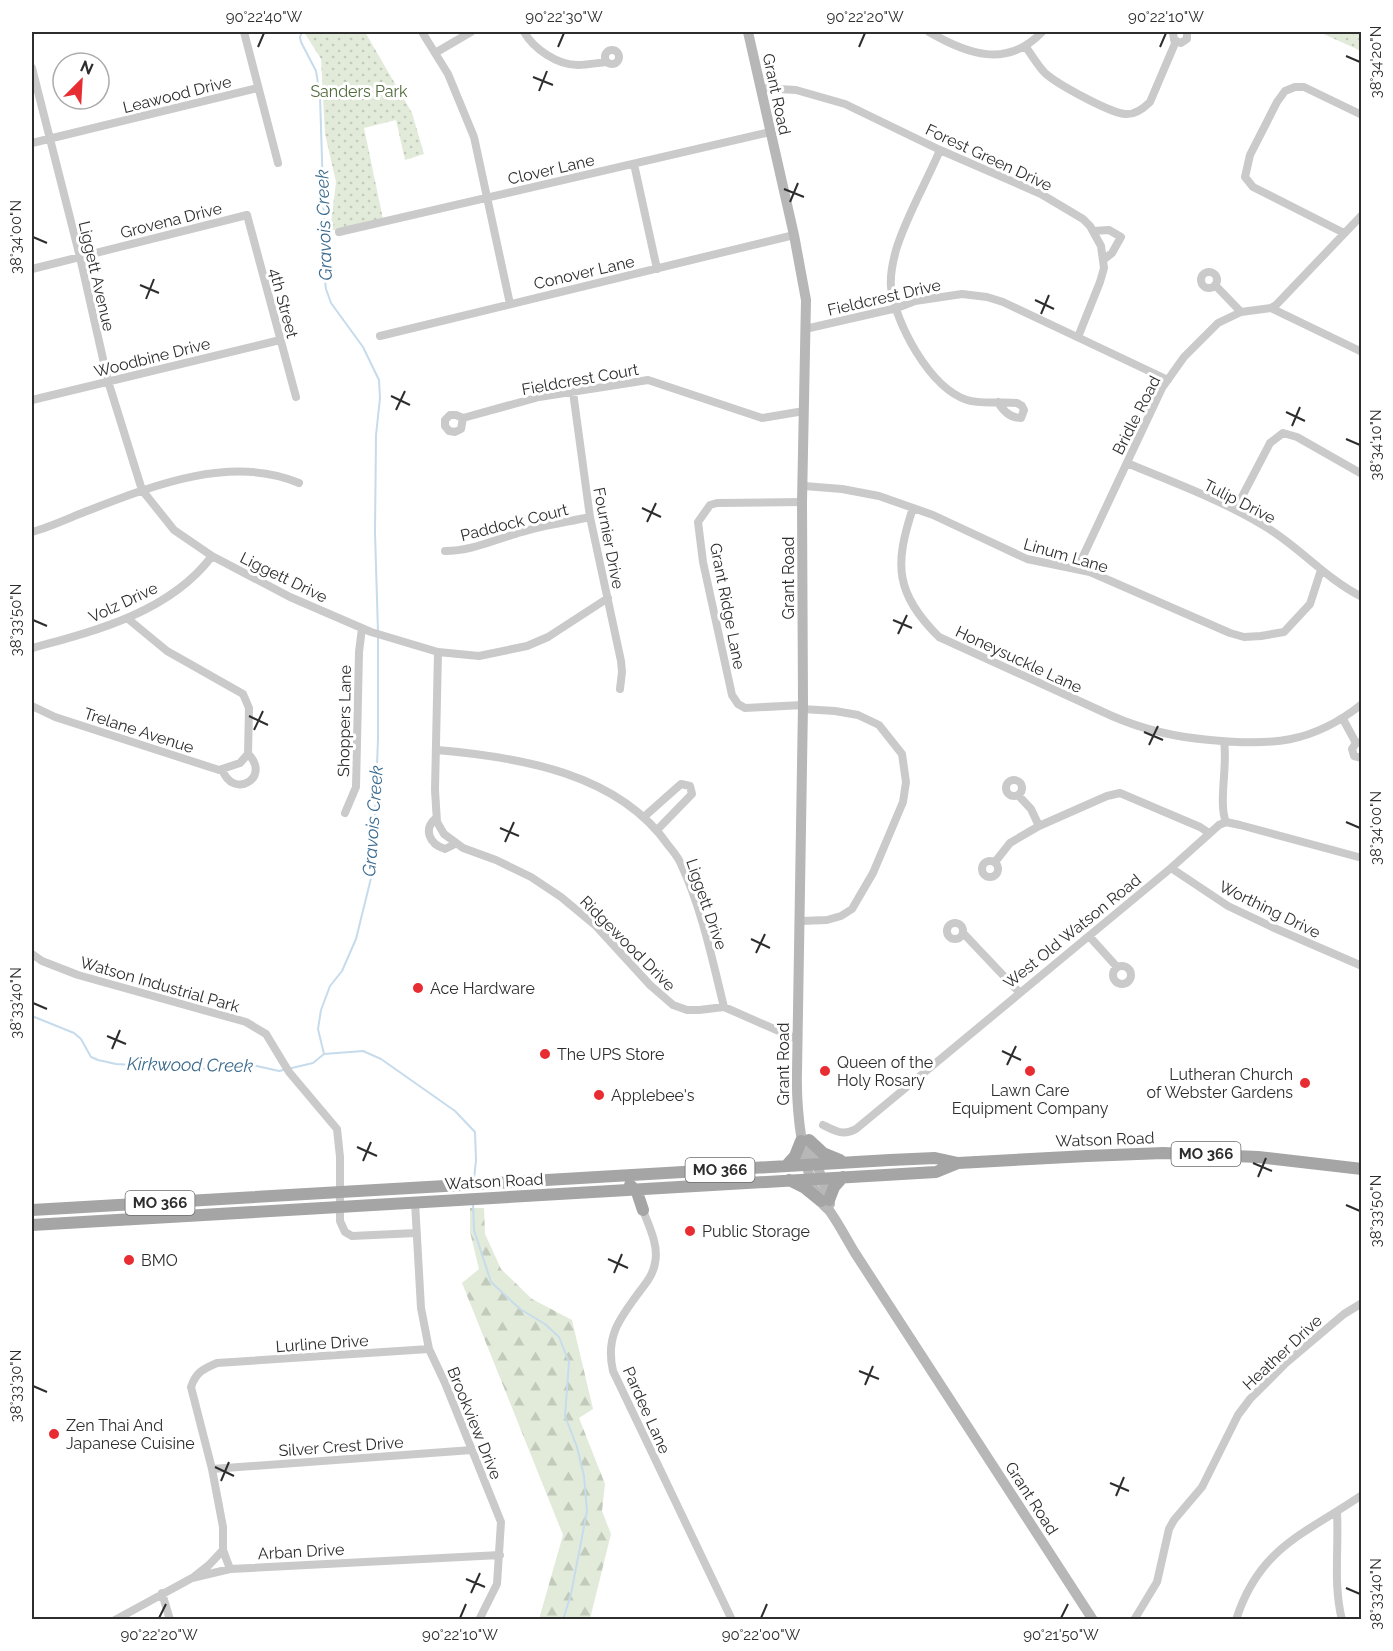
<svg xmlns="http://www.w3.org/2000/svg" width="1393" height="1651" viewBox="0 0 1393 1651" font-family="Raleway,sans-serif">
  <defs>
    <pattern id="forest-firs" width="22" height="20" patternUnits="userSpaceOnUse" patternTransform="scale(1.5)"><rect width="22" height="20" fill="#e2ebda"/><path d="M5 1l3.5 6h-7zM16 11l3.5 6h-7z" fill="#c2cabb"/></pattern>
    <pattern id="park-dots" width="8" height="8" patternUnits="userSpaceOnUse" patternTransform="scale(1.5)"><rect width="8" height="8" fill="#e2ebda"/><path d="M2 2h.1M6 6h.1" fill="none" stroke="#c2cabb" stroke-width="1.8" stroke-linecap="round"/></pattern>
  </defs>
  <rect width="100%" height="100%" fill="#fff"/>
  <path fill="url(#forest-firs)" d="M470 1208H484L485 1234 501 1269 532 1299 572 1320 593 1409 579 1418 605 1484 602 1511 611 1534 590 1619H539L563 1535 462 1283 479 1269 470 1232Z"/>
  <path fill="url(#park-dots)" d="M304 32H365L412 113 424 154 405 160 396 120 364 128 383 219 330 231 336 182 325 134 321 59Z
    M1319 32H1361V51Z"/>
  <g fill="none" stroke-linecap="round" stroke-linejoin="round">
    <path stroke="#c6dbeb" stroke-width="2" d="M302 32 300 37 301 42 316 71 320 96 324 224 321 252 326 289 331 303 363 347 379 380 380 398 376 435 375 533 378 632
      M378 638V739L373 870 356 939 342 971 330 986 321 1010 318 1029 324 1054 363 1051 381 1059 455 1111 475 1132 476 1160 474 1179
      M32 1016 74 1033 81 1039 91 1057 98 1060 116 1064 201 1069 248 1064 279 1071 313 1063 324 1054
      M473 1203 474 1230 491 1282 520 1309 545 1324 559 1337 569 1362 565 1416 577 1447 584 1476 587 1511 571 1594 563 1620"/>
    <path stroke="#cacaca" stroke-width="8" d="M244 32 278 163
      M422 32 448 74 474 137 510 304
      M524 32C534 49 557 65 578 65 587 65 597 63 606 62
      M929 32C967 54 1007 69 1042 32
      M1173 32 1174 40 1181 43 1187 39V32
      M1025 46C1032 55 1037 65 1045 73 1057 84 1108 112 1125 114 1134 115 1144 108 1150 102L1176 41
      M605 57a7 7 0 1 1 14 0a7 7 0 1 1-14 0Z
      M435 53 471 32
      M32 68 80 257 108 381 142 490 174 530 212 556 290 597 371 632 438 652 479 656 527 646 548 637 608 598
      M761 88 796 90 845 104 940 150 1041 194 1083 219 1090 226 1101 246 1104 268 1100 282 1078 337
      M32 143 258 88
      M940 150C927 181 905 219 896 250 893 261 890 276 891 287 895 323 930 388 967 400 983 405 1000 401 1017 403L1022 406 1024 410 1021 418C1011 418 1003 411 998 402
      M634 164 657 269
      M1093 231 1109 230 1121 237 1112 253 1103 260
      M339 232 770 132
      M1344 233 1253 187 1245 177 1250 155 1277 102 1285 91 1295 87H1304L1362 115
      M32 269 247 215 296 397
      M1201 280a8 8 0 1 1 16 0a8 8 0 1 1-16 0Z
      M1215 285 1241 312
      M1271 308 1362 352
      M805 329 897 308 915 301 962 294 987 297 1003 302 1168 380
      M380 336 794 235
      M573 392 590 517 621 661 622 672 620 689
      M32 400 280 340
      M450 415H456L463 418 461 429 455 432 449 431 445 426V420Z
      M463 418 539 397 648 380 762 418 804 411
      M1127 463C1172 482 1219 499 1261 524 1297 544 1324 578 1362 597
      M804 486 842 489 879 496 933 515 1027 559 1090 572 1230 633 1244 637 1261 636 1284 632 1310 604 1321 570
      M802 502 717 503 710 505 698 522 703 562 732 695 738 704 745 708 803 705
      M913 508C894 565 895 593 939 637L1112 716C1144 730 1174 737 1210 740 1270 746 1312 744 1362 704
      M1235 510 1270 443 1283 433 1297 437 1362 474
      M32 532C50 527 69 518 87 511 152 486 231 454 299 483
      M445 551C472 551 496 539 522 532 544 525 568 522 590 517
      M1077 569 1162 388 1184 357 1218 323 1241 312 1271 308 1276 305 1362 215
      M32 648C96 631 170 612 212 556
      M438 652 435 790 437 822 444 834 463 848 496 860 531 877 561 897 596 926 650 985 673 1005 687 1010H699L724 1007
      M32 706 55 717 219 770 240 763 248 754 249 708 243 694 167 651 127 618
      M1343 719 1356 743
      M1224 742C1228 765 1218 803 1226 822
      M1362 742 1356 743 1352 749 1354 756 1362 758
      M437 750C519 757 618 773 668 845 673 851 678 857 681 864 702 909 712 959 724 1007L797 1039
      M222 769C233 801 272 777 248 754
      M1006 788a8 8 0 1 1 16 0a8 8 0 1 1-16 0Z
      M1018 795 1031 809 1039 826
      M345 813 356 787 359 652 362 628
      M645 816 681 784 690 786 692 794 658 829
      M436 818C423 829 429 844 445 849L455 844
      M982 869a8 8 0 1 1 16 0a8 8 0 1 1-16 0Z
      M995 862 1010 843 1039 826 1107 796 1120 793 1200 827 1209 833
      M1171 868 1228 906 1272 927 1362 966
      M801 921 827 920 841 916 852 909 873 873 903 802 906 782 902 754 879 725 858 715 835 711 802 709
      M947 931a8 8 0 1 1 16 0a8 8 0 1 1-16 0Z
      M964 934 1019 992
      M1089 936 1117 967
      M32 954 42 961 78 975 246 1022 266 1034 289 1072 337 1129 340 1157V1221L345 1232 352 1236 416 1233
      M1113 975a9 9 0 1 1 18 0a9 9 0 1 1-18 0Z
      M823 1125C835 1131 843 1136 856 1129L1171 868 1219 825 1226 822 1240 825 1362 858
      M415 1202 421 1308 429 1349 445 1383 501 1522 497 1584 479 1620
      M643 1210C649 1227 659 1245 655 1263 653 1275 646 1283 640 1291 620 1318 605 1336 613 1371L732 1620
      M212 1469 472 1450
      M1337 1512C1339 1548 1333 1584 1342 1620
      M230 1569 223 1550V1527L212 1469 191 1387C196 1372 203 1369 217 1363L429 1349
      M195 1576 209 1565 223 1550
      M162 1593 170 1620
      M115 1620 192 1578 230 1569 500 1555
      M1134 1620 1157 1582 1169 1529 1174 1520 1202 1487 1238 1415 1250 1399 1286 1363 1344 1314 1362 1303
      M1236 1620C1259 1547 1305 1534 1362 1495"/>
    <path stroke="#b7b7b7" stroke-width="10" d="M748 32 794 235 806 300 802 502 803 705 797 1072C796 1106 802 1175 822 1203 824 1207 829 1209 831 1213 840 1226 847 1240 855 1253L1093 1620
      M809 1140 830 1204"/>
    <path stroke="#a5a5a5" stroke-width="12" d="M809 1140 823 1153 840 1160
      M786 1166 795 1156 801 1141
      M789 1180 805 1188 821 1201
      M630 1185 637 1192 643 1210
      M829 1200 834 1187 843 1177
      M32 1210 890 1160 935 1158 958 1163
      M32 1225 936 1172 958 1163 1087 1156 1163 1153 1258 1157 1362 1169"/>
  </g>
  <path fill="none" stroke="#2d2d2d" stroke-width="2" d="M258 47 264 33M558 47 564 33M859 47 865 33M1160 47 1166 33M1346 56 1360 62M533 77 553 85M539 91 547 71M784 189 804 197M790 202 798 183M33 237 47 243M140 285 159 293M146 299 154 279M1035 300 1054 309M1041 314 1049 295M391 396 410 405M396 410 405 391M1286 412 1305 421M1292 426 1300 407M1346 439 1360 445M642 508 661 517M647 522 656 503M33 620 47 626M893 620 912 628M898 634 907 615M249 716 268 725M254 730 263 711M1144 732 1163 740M1149 745 1158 726M1346 822 1360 828M500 828 519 836M505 842 514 822M751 939 770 948M756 953 765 934M33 1003 47 1009M107 1036 126 1044M112 1049 120 1030M1002 1051 1021 1060M1007 1065 1016 1046M357 1147 377 1156M363 1161 371 1142M1253 1163 1272 1171M1258 1177 1266 1158M1346 1205 1360 1211M608 1259 628 1268M614 1273 622 1254M859 1371 879 1379M865 1385 873 1366M33 1386 47 1392M215 1467 234 1476M221 1481 229 1462M1110 1483 1129 1491M1116 1496 1124 1477M466 1579 485 1587M1346 1588 1360 1594M471 1593 480 1573M159 1618 166 1604M460 1618 466 1604M761 1618 767 1604M1061 1618 1068 1604"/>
  <g fill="#e72c32" stroke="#fff" stroke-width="2">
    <circle cx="418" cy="988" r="6"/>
    <circle cx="545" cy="1054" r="6"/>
    <circle cx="825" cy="1071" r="6"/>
    <circle cx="1030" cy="1071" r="6"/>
    <circle cx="1305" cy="1083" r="6"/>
    <circle cx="599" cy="1095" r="6"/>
    <circle cx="690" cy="1231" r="6"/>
    <circle cx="129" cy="1260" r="6"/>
    <circle cx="54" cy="1434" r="6"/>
  </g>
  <g text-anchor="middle" stroke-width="6" stroke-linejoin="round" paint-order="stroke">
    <g fill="#fff" stroke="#6c6c6c" stroke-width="1.5">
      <rect x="1171.5" y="1142" width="69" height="24" rx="4.5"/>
      <rect x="685.5" y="1158" width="69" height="24" rx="4.5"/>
      <rect x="125.5" y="1191" width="69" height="24" rx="4.5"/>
    </g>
    <g font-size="15" font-weight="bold" fill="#2d2d2d">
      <text x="1206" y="1159">MO 366</text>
      <text x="720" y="1175">MO 366</text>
      <text x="160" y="1208">MO 366</text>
    </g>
    <g font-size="16" fill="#4e693a" stroke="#fff">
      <text x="359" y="97">Sanders Park</text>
    </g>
    <g font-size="16" fill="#2d2d2d" stroke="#fff">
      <text transform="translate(177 94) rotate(-14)" y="6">Leawood Drive</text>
      <text transform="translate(777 94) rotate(78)" y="6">Grant Road</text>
      <text transform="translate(989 157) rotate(25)" y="6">Forest Green Drive</text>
      <text transform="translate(551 169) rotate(-13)" y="6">Clover Lane</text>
      <text transform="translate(171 220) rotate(-14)" y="6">Grovena Drive</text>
      <text transform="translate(584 272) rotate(-13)" y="6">Conover Lane</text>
      <text transform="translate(97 276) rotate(77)" y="6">Liggett Avenue</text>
      <text transform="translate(884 297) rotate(-13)" y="6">Fieldcrest Drive</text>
      <text transform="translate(284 303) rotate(75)" y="6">4th Street</text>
      <text transform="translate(152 357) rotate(-14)" y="6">Woodbine Drive</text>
      <text transform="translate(580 379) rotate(-10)" y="6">Fieldcrest Court</text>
      <text transform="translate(1136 415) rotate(-63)" y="6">Bridle Road</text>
      <text transform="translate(1240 501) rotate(27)" y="6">Tulip Drive</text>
      <text transform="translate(514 522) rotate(-14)" y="6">Paddock Court</text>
      <text transform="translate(609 538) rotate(79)" y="6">Fournier Drive</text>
      <text transform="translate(1066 555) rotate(16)" y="6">Linum Lane</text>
      <text transform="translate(284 577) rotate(26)" y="6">Liggett Drive</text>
      <text transform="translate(788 578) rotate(-90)" y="6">Grant Road</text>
      <text transform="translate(123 602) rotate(-25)" y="6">Volz Drive</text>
      <text transform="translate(728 606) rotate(79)" y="6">Grant Ridge Lane</text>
      <text transform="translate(1019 659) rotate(25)" y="6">Honeysuckle Lane</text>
      <text transform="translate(344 721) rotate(-89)" y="6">Shoppers Lane</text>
      <text transform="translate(139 730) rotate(18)" y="6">Trelane Avenue</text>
      <text transform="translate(707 904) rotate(71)" y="6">Liggett Drive</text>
      <text transform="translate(1270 909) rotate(26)" y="6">Worthing Drive</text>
      <text transform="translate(1072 931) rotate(-39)" y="6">West Old Watson Road</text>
      <text transform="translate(628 943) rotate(45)" y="6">Ridgewood Drive</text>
      <text transform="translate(160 984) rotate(16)" y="6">Watson Industrial Park</text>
      <text transform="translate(783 1064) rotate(-90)" y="6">Grant Road</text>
      <text transform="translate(1105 1139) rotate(-2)" y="6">Watson Road</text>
      <text transform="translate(494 1181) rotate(-3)" y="6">Watson Road</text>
      <text transform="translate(322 1343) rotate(-4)" y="6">Lurline Drive</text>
      <text transform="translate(1282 1352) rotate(-43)" y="6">Heather Drive</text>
      <text transform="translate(647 1410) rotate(66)" y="6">Pardee Lane</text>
      <text transform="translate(475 1423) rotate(68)" y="6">Brookview Drive</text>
      <text transform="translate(341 1446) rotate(-4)" y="6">Silver Crest Drive</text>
      <text transform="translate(1032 1498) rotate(57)" y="6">Grant Road</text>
      <text transform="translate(301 1551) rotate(-3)" y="6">Arban Drive</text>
    </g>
    <g font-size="16" fill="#2d2d2d" stroke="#fff" text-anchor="start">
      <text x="430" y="994">Ace Hardware</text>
      <text x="557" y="1060">The UPS Store</text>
      <text x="837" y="1068">Queen of the<tspan x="837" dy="18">Holy Rosary</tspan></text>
      <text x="1293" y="1080" text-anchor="end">Lutheran Church<tspan x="1293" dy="18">of Webster Gardens</tspan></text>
      <text x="1030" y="1096" text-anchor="middle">Lawn Care<tspan x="1030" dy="18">Equipment Company</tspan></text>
      <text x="611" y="1101">Applebee's</text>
      <text x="702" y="1237">Public Storage</text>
      <text x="141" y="1266">BMO</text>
      <text x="66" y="1431">Zen Thai And<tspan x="66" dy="18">Japanese Cuisine</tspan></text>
    </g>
    <g font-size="18" font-style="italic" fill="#3b6b8f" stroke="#fff">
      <text transform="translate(324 225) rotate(-92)" y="6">Gravois Creek</text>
      <text transform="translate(373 821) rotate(-86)" y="6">Gravois Creek</text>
      <text transform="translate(190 1065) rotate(1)" y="6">Kirkwood Creek</text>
    </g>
  </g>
  <rect width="1393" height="1651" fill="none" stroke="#ffffff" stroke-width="66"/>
  <g transform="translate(81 81) rotate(24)"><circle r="28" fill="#ffffff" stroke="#ababab" stroke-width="1.5"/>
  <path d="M0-4.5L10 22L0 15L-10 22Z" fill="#e72c32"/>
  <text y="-9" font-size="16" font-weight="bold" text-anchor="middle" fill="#2d2d2d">N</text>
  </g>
  <rect x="33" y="33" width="1327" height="1585" fill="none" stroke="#2d2d2d" stroke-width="2"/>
  <g font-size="15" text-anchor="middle" fill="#2d2d2d">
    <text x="264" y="22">90°22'40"W</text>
    <text x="564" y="22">90°22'30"W</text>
    <text x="865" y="22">90°22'20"W</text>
    <text x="1166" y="22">90°22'10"W</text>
    <text transform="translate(1376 62) rotate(-90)" y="5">38°34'20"N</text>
    <text transform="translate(16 237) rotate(-90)" y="5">38°34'00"N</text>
    <text transform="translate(1376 445) rotate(-90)" y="5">38°34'10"N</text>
    <text transform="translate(16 620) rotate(-90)" y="5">38°33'50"N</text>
    <text transform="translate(1376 828) rotate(-90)" y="5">38°34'00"N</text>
    <text transform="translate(16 1003) rotate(-90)" y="5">38°33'40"N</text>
    <text transform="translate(1376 1211) rotate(-90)" y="5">38°33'50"N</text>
    <text transform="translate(16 1386) rotate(-90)" y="5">38°33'30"N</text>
    <text transform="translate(1376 1594) rotate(-90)" y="5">38°33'40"N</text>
    <text x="159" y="1640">90°22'20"W</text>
    <text x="460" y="1640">90°22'10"W</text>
    <text x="761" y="1640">90°22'00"W</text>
    <text x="1061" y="1640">90°21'50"W</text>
  </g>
</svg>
